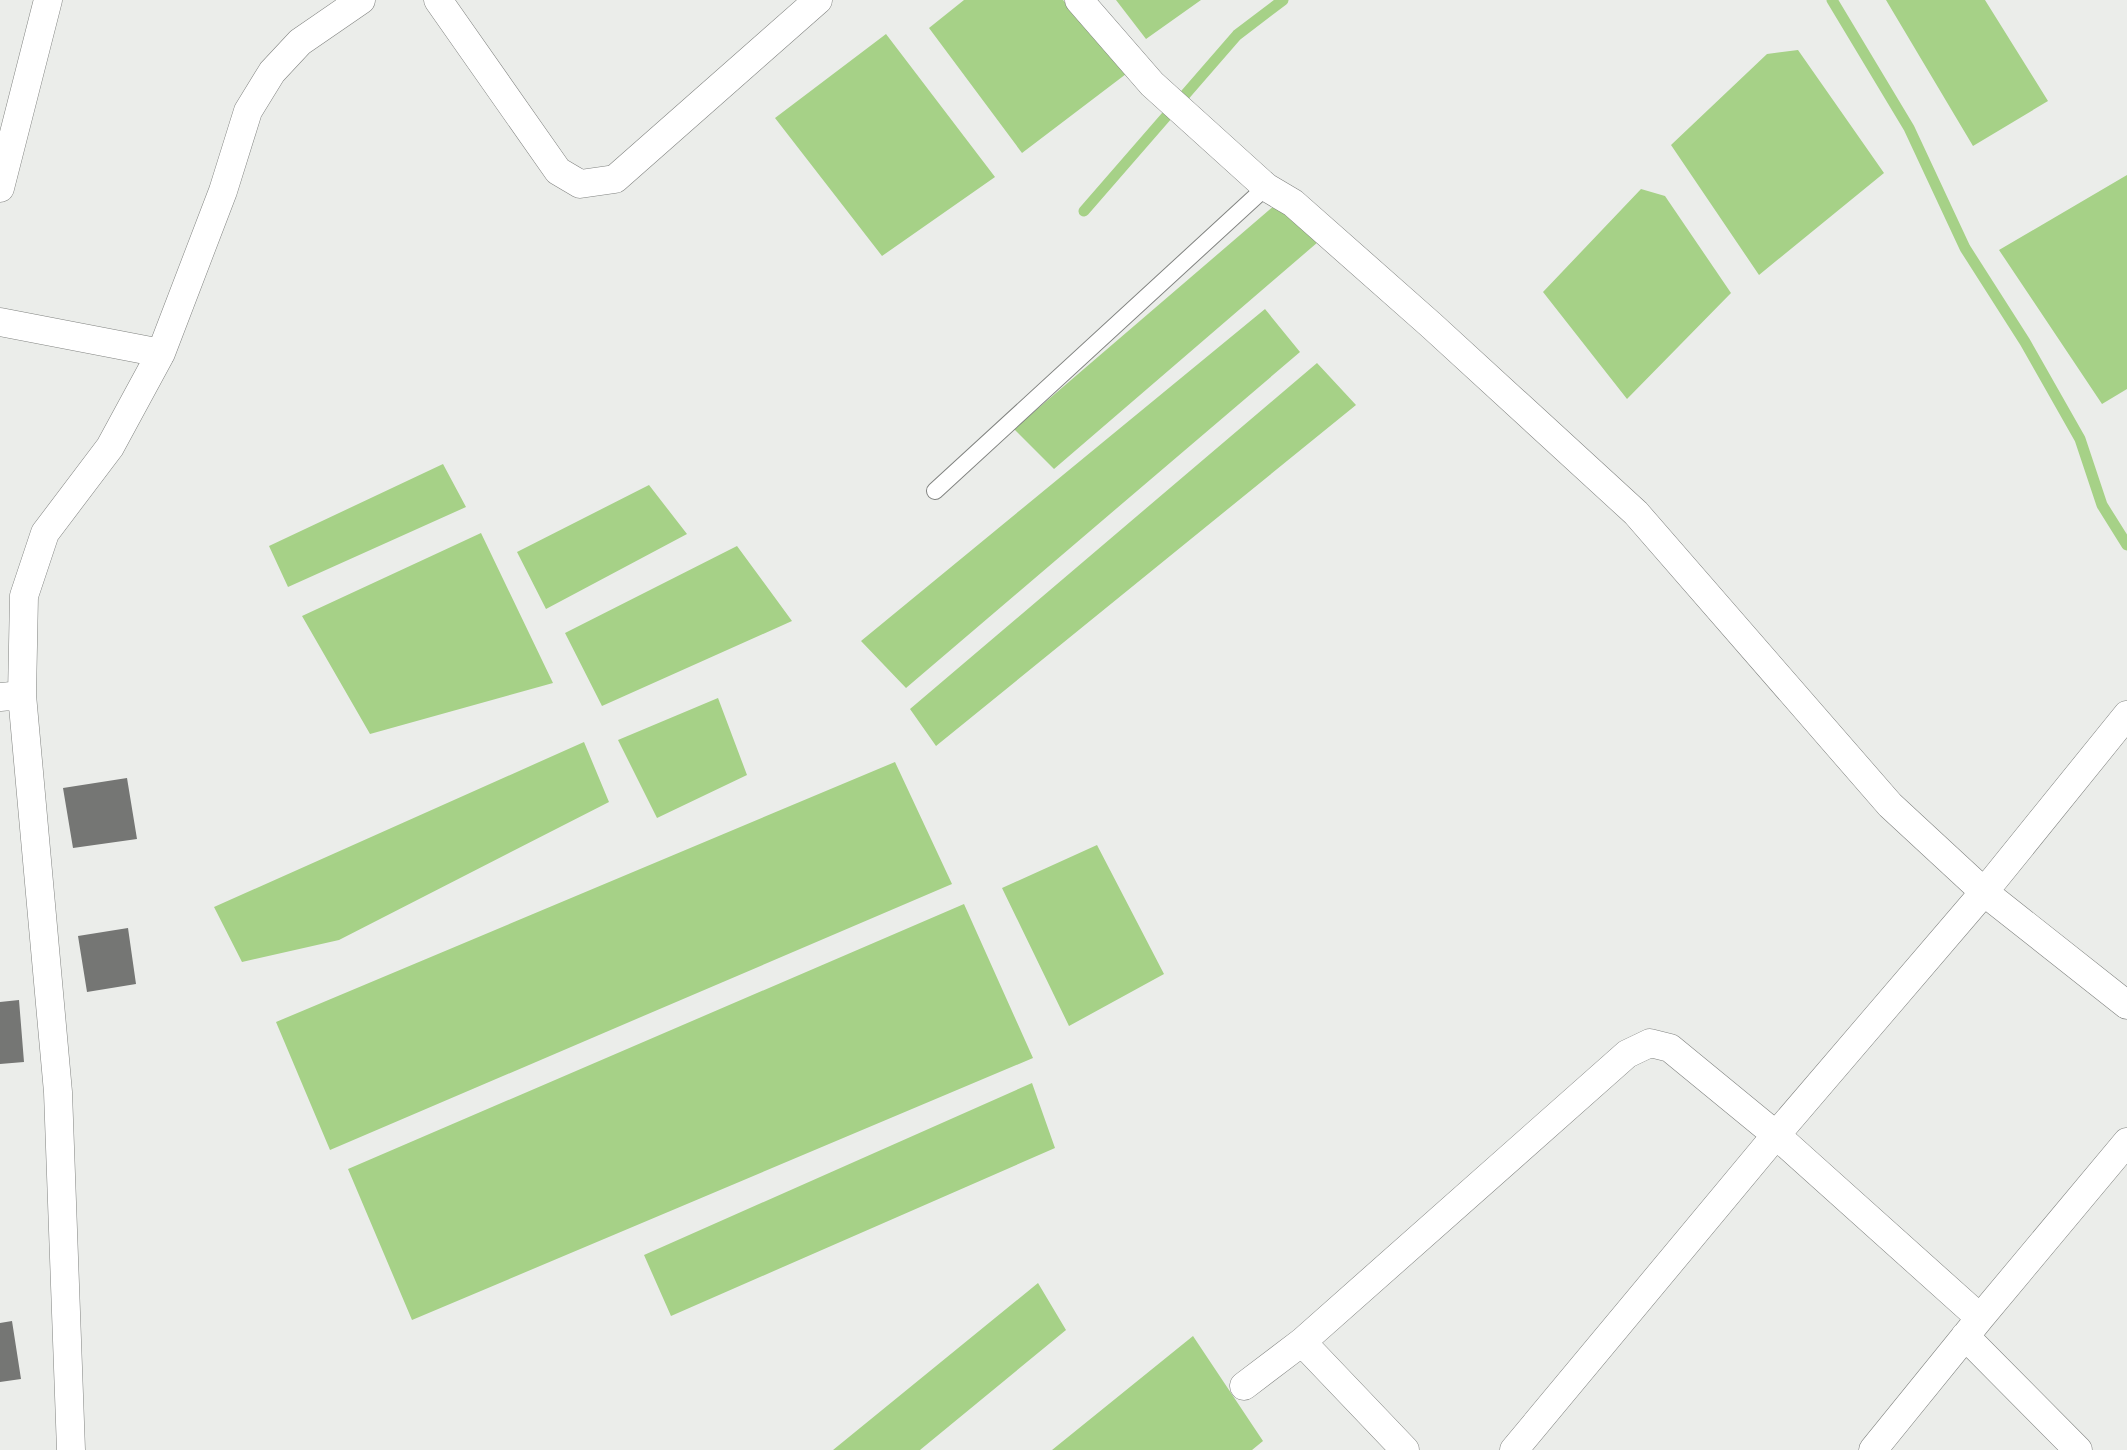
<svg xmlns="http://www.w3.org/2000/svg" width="2127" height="1450" viewBox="0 0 2127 1450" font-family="Quicksand,sans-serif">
  <rect width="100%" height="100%" fill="#ebedea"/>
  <path fill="#a6d187" d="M964 0H1063L1126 74 1022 153 929 28Z
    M1116 0H1201L1146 39Z
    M1886 0H1985L2048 101 1973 146Z
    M886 34 995 177 882 256 775 118Z
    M1798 50 1884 173 1759 275 1671 145 1767 54Z
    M2127 175V389L2102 404 1999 250Z
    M1641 189 1665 196 1731 293 1627 399 1543 292Z
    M1282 199 1318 242 1054 469 1014 429Z
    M1265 309 1300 352 906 688 861 641Z
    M1317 363 1356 405 936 746 910 709Z
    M443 464 466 507 288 587 269 546Z
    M649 485 687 534 546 609 517 552Z
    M481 533 553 683 370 734 302 616Z
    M737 546 792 621 602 706 565 633Z
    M718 698 747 775 657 818 618 740Z
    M584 742 609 802 339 940 242 962 214 907Z
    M895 762 952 884 330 1150 276 1022Z
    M1097 845 1164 974 1069 1026 1002 888Z
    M964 904 1033 1058 412 1320 348 1169Z
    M1032 1083 1055 1148 671 1316 644 1255Z
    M1038 1283 1066 1330 920 1450H833Z
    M1193 1336 1263 1441 1252 1450H1052Z"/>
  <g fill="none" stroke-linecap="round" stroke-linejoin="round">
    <path stroke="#a6d187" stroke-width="11" d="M1832 0 1909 128 1965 248 2025 342 2080 439 2102 505 2127 545
      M1084 211 1237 35 1283 0"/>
  </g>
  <path fill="#757674" d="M127 778 137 839 73 848 63 788Z
    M128 928 136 984 87 992 78 936Z
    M19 1000 24 1062 0 1064V1002Z
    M12 1321 21 1379 0 1382V1323Z"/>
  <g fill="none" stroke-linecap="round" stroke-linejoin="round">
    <g stroke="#818380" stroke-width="18">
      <path id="service" d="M935 491 1266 187"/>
    </g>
    <g stroke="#818380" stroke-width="29">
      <path id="minor" d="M438 0 558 171 580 184 615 179 818 0
        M1079 0 1152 84 1266 187 1293 203 1431 325 1636 513 1890 805 1984 892 2127 1005
        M0 188 48 0
        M0 322 161 353
        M22 695 58 1092 71 1450
        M0 697 22 695 24 596 45 533 110 447 161 353 223 191 248 111 272 72 300 42 361 0
        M1965 1336 2078 1450
        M1302 1342 1405 1450
        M1244 1386 1302 1342 1627 1054 1650 1043 1670 1048 1776 1135 1980 1318
        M1514 1450 1776 1135 1984 892 2127 715
        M1873 1450 1980 1318 2127 1142"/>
    </g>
    <use href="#service" stroke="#fff" stroke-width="16"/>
    <use href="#minor" stroke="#fff" stroke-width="28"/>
  </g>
</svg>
